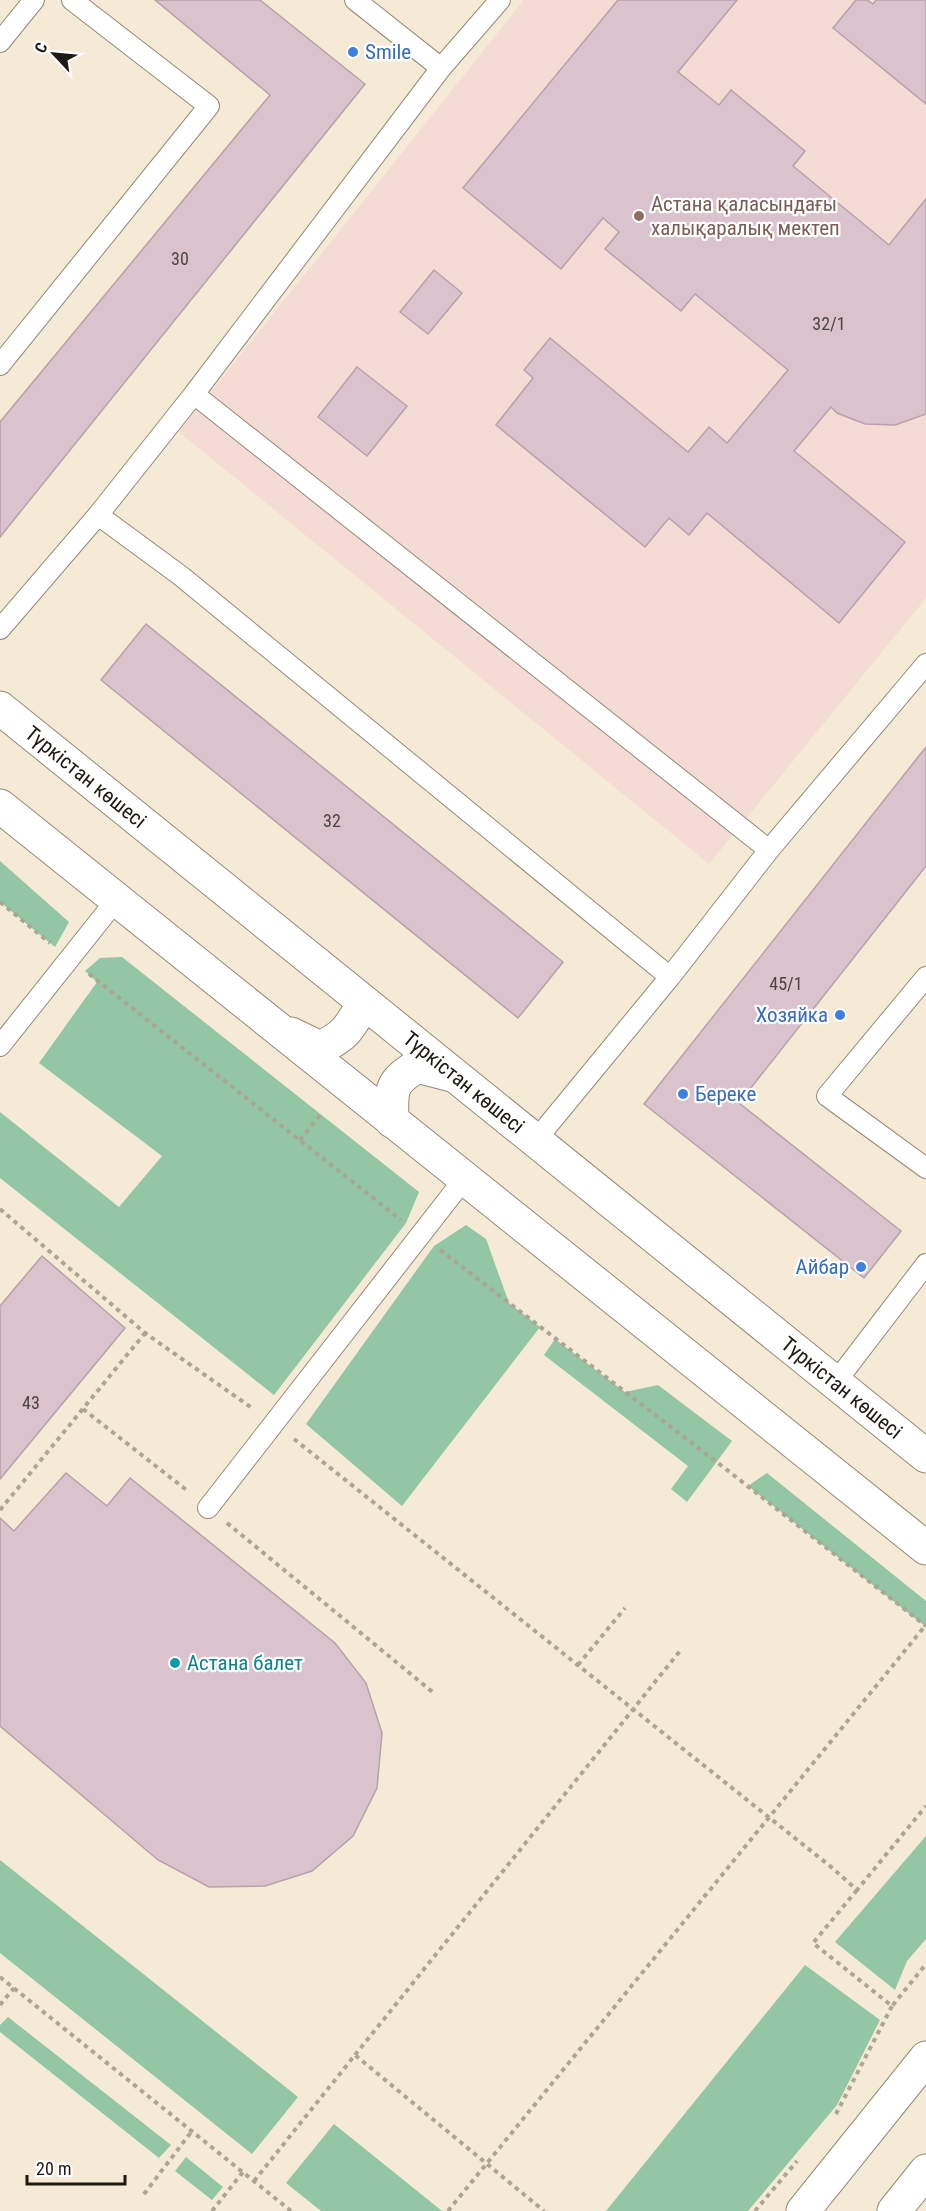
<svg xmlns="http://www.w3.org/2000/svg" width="926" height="2211" viewBox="0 0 926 2211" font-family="'Roboto Condensed',sans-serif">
  <rect width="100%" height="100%" fill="#f4ead5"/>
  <path fill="#f4dbd3" d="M524 0H926V598L709 864 179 432Z"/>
  <path fill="#92c6a5" d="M0 861 69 922 55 947 0 902Z
    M122 957 419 1192 406 1223 274 1395 0 1178V1112L119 1207 162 1156 39 1063 97 982 85 971 100 958Z
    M466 1225 486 1239 509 1303 540 1327 402 1506 306 1424 434 1246Z
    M555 1339 625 1392 658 1385 732 1441 687 1502 671 1489 688 1466 544 1355Z
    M767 1473 926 1601V1627L748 1486Z
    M926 1836V1939L907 1961 895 1990 835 1942Z
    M0 1860 298 2097 252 2154 0 1953Z
    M805 1965 880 2020 837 2105 748 2211H606Z
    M8 2017 171 2145 159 2158 0 2032V2025Z
    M334 2124 442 2211H321L286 2183Z
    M186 2157 223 2187 212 2200 175 2171Z"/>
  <path fill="#dbc3cd" stroke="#b8a1aa" stroke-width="1.5" d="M155 0H260L365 84 0 537V422L270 95Z
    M618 0H737L678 72 719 105 731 90 805 151 793 166 889 245 926 199V414L895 425 865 424 837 413 831 407 794 451 905 542 839 623 707 513 689 535 669 518 645 547 496 425 533 378 524 370 550 338 688 452 709 427 727 443 788 370 695 294 681 311 605 249 619 232 603 218 561 269 463 188Z
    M856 0H867L873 4 876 0H926V104L833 28Z
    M434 270 462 293 428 334 400 312Z
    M357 367 407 406 367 456 318 417Z
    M146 624 563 962 518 1018 101 680Z
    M926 747V866L739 1103 901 1231 864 1278 644 1104Z
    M42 1256 125 1328 0 1479V1306Z
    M66 1473 107 1506 130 1478 335 1643 366 1683 382 1733 377 1788 353 1836 312 1871 265 1886 209 1887 158 1860 0 1726V1518L14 1531Z"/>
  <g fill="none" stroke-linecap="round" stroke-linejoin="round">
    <g stroke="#948a77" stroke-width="22">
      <path id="lane" d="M355 0 441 68
        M0 42 34 0
        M0 365 209 106 72 0
        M194 394 769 850
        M98 515 181 576 670 977 535 1141
        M0 629 98 515 194 394 441 68 500 0
        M670 977 769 850 926 664
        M926 977 827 1096 926 1168
        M0 1046 117 899
        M835 1383 926 1264
        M208 1508 464 1179"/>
    </g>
    <g stroke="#948a77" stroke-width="35">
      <g id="secondary">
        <path id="s1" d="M0 708 926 1456"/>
        <path d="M0 806 926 1548"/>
        <path d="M291 1034 320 1048C347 1035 349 1028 364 1003"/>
        <path d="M392 1121C391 1089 390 1083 417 1066L452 1075"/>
        <path d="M803 2211 926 2058"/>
        <path d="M894 2211 926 2171"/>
      </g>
    </g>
    <path stroke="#ada594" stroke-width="4" stroke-dasharray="4.5 4.5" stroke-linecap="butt" d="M0 902 50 943
      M89 974 401 1220
      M300 1140 321 1114
      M0 1209 145 1333 252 1408
      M440 1250 731 1473 926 1626
      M83 1409 189 1492
      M294 1439 830 1866 857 1890 926 1806
      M0 1510 145 1333
      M227 1523 435 1694
      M578 1665 625 1608
      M857 1890 813 1943 892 2006 926 1964
      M0 1977 291 2211
      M0 2005 14 1988
      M355 2055 680 1651
      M836 2114 892 2006
      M254 2181 355 2055 544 2211
      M144 2194 192 2131
      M212 2211 243 2172
      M448 2211 925 1626
      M755 2211 797 2161"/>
    <use href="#lane" stroke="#fff" stroke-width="20"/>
    <use href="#secondary" stroke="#fff" stroke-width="33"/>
  </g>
  <g fill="#3f7fe0" stroke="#fff" stroke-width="2">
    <circle cx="353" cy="52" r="6"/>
    <circle cx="840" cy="1015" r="6"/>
    <circle cx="683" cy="1094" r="6"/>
    <circle cx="861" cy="1267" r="6"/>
  </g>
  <circle fill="#8d6e63" stroke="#fff" stroke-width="2" cx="639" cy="216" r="6"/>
  <circle fill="#0f9aa8" stroke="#fff" stroke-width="2" cx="175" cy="1663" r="6"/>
  <g text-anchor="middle" stroke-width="4.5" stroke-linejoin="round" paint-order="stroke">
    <g font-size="18" fill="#4d4442">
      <text x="180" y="265">30</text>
      <text x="829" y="330">32/1</text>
      <text x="332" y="827">32</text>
      <text x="786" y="990">45/1</text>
      <text x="31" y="1409">43</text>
    </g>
    <g font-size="21" fill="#366cbe" stroke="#fff" text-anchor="start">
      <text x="365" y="59">Smile</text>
      <text x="828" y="1022" text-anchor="end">Хозяйка</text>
      <text x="695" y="1101">Береке</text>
      <text x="849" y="1274" text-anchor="end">Айбар</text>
    </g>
    <g font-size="21" fill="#785e54" stroke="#fff" text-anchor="start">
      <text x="651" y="211">Астана қаласындағы<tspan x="651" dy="24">халықаралық мектеп</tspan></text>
    </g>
    <g font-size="21" fill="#1e1a13" stroke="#fff">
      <text dy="7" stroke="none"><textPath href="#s1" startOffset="110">Түркістан көшесі</textPath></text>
      <text dy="7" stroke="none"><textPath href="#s1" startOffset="596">Түркістан көшесі</textPath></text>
      <text dy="7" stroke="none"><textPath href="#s1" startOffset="1082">Түркістан көшесі</textPath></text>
    </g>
    <g font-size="21" fill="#0d838f" stroke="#fff" text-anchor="start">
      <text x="187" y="1670">Астана балет</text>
    </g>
  </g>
  <g transform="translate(54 54) rotate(296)" stroke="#ffffff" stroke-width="4.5" paint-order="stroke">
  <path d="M0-4.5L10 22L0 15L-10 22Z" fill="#1e1a13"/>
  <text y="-9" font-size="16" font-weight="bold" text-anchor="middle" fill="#1e1a13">С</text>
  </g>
  <path d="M27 2175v9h98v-9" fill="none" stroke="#1e1a13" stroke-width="3"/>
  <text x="36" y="2175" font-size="18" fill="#1e1a13" stroke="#ffffff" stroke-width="4.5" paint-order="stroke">20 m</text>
</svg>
